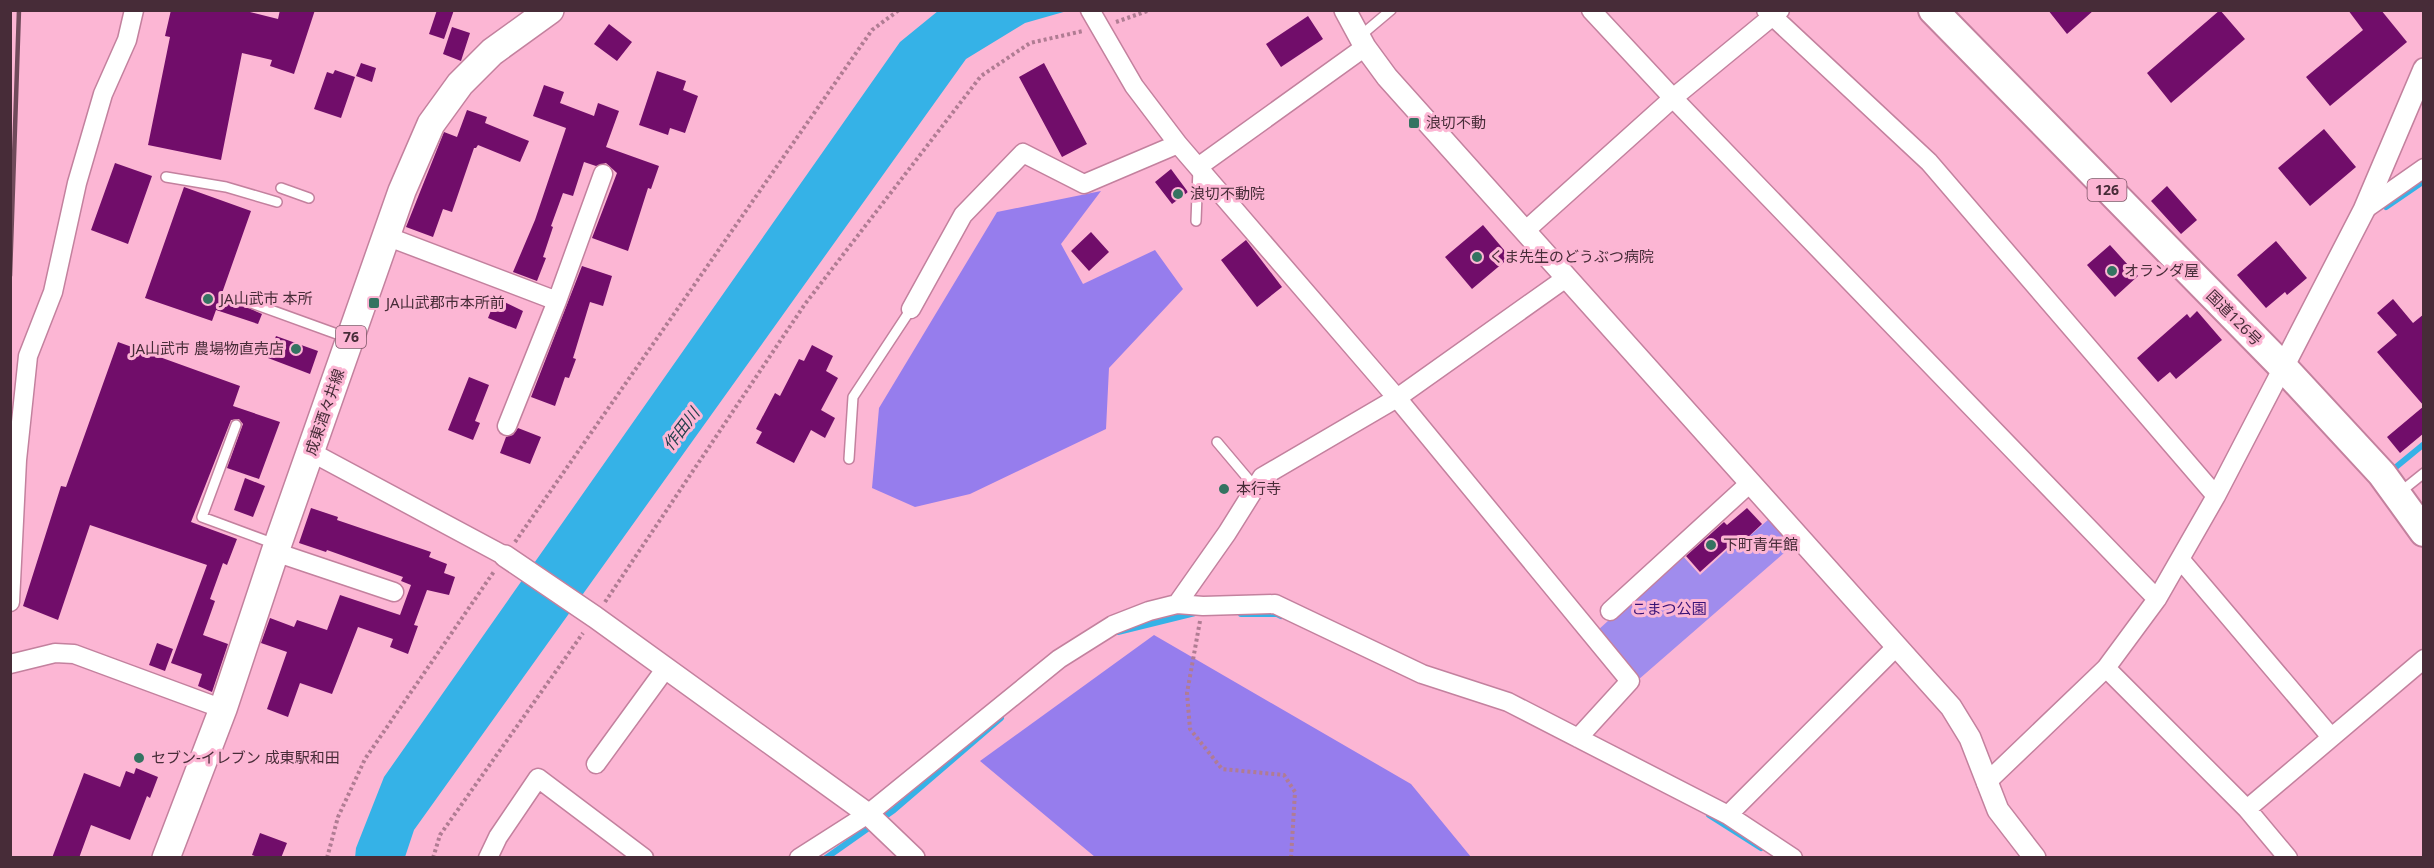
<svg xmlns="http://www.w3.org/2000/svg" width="2434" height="868" viewBox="0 0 2434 868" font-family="'Noto Sans','Noto Sans JP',sans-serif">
  <rect width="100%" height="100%" fill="#fcb6d4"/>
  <path fill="#a08ced" d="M1769 519 1792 546 1638 680 1597 631 1681 554 1700 575 1739 539 1743 542Z"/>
  <path fill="#967ded" d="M1101 191 1061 244 1083 284 1155 250 1183 289 1109 368 1106 429 970 494 915 507 872 488 879 408 997 212Z
    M1154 635 1411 784 1471 857H1095L980 761Z"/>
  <path fill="#35b2e7" d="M938 11H1067L1025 23 966 59 414 830 405 857 355 858 356 848 384 777 900 42Z"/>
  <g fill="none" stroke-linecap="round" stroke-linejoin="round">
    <path stroke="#35b2e7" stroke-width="6" d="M2386 207 2424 181
      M2396 467 2424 444
      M1241 614H1277L1281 616
      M1118 632 1195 613
      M1709 815 1761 848
      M826 858 894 810 1001 718"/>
  </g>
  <path fill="#710d6a" d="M171 10H242L278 19 280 10H315L294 74 270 66 272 60 242 53 221 160 148 145 170 37 165 36Z
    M437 10H454L444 39 429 34Z
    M2048 10H2094L2067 34Z
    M2220 10 2245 39 2171 103 2147 73Z
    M2348 10H2381L2407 42 2330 106 2306 77 2363 30Z
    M1308 16 1323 39 1281 67 1266 44Z
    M609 24 632 42 617 61 594 44Z
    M452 27 470 33 461 61 443 54Z
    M361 63 376 68 372 82 356 76Z
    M1044 63 1087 144 1062 157 1019 77Z
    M335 70 355 77 341 118 314 109 327 72 333 74Z
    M657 71 686 81 683 90 698 96 685 133 670 128 668 135 639 125Z
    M544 85 564 92 560 103 594 116 598 103 619 111 606 147 659 166 651 189 648 188 628 251 592 238 617 173 606 163 596 166 584 162 573 196 563 193 551 226 553 227 543 257 546 258 537 281 513 272 535 220 566 128 533 116Z
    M467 110 487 117 485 123 529 141 520 162 478 145 476 148H474L452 212 443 209 433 237 406 227 444 132 457 137Z
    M2324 129 2356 167 2310 206 2278 168Z
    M115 163 152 176 128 244 91 230Z
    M1171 169 1188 192 1172 204 1155 182Z
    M2167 186 2197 220 2181 234 2151 201Z
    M184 187 251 211 221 296 262 314 258 324 216 310 212 321 145 298Z
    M1483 225 1510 257 1472 289 1445 257Z
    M1091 232 1109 252 1089 271 1071 251Z
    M1246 240 1282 287 1257 307 1221 260Z
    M2276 241 2307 278 2287 295 2285 292 2266 308 2237 275Z
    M2110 245 2138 276 2115 297 2087 265Z
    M582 266 612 276 603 306 590 302 573 358 576 359 569 378 565 377 555 406 531 397Z
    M496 298 523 311 516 329 488 318Z
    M2393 299 2413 323 2424 314V406L2377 352 2397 335 2377 313Z
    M2197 311 2222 340 2176 379 2170 372 2158 382 2137 358 2187 314 2190 318Z
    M276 336 318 351 310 374 268 358Z
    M118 342 240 386 233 406 280 422 259 479 227 468 243 424 239 419 231 420 191 522 237 539 227 565 223 563 210 599 215 601 203 635 228 644 212 692 198 686 202 674 171 663 207 565 90 525 58 620 23 606 61 486 66 487Z
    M812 345 833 356 826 371 838 378 821 410 835 418 825 438 811 430 794 463 756 443 762 432 756 429 775 393 780 396 799 359 804 361Z
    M469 377 489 385 475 421 480 423 473 440 448 430Z
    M2424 406V433L2400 453 2387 437Z
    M518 428 541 437 530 464 500 453 506 437 513 435Z
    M245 478 265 486 253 517 234 510Z
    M311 508 338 517 337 520 431 552 429 557 447 564 444 573 455 577 449 595 427 590 414 625 418 626 408 654 390 647 393 639 358 627 332 694 300 683 288 717 267 709 287 652 261 643 270 618 294 627 297 620 327 630 340 595 400 615 411 585 401 581 403 577 327 550 326 552 299 543Z
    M1747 508 1762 524 1745 540 1741 535 1700 572 1686 556 1724 522 1727 525Z
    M157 643 173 649 165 671 149 665Z
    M136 768 158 777 150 798 147 796 130 840 91 825 79 858H52L84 773 120 787 126 771 134 774Z
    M260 833 287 843 281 858H260L252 855Z"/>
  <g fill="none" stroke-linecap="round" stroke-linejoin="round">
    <g stroke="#c3819e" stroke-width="12">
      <path id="service" d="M1359 37 1391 10
        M166 177 226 187 277 202
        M281 188 309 198
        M1196 221 1198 169
        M243 300 348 338
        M236 425 202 517 275 544
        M1217 442 1255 487
        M849 459 853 397 911 309
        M2399 493 2424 473"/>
    </g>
    <g stroke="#c3819e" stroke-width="21">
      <path id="minor" d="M1090 10 1134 86 1178 144 1397 398 1630 681 1578 738
        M1591 10 1673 98 2157 599
        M1766 10 1929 162 2216 496
        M1198 167 1365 47
        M2364 210 2424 168
        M1525 231 1673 98 1780 10
        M386 236 557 301
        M911 309 963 215 1023 153 1084 184 1178 144
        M507 426 557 301 603 174
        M311 452 505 556
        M275 552 394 592
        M2180 559 2331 737
        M10 602 17 460 28 356 53 292 77 183 103 94 127 40 134 10
        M1177 604 1227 533 1262 477 1397 398 1566 278
        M1610 611 1750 483
        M10 664 55 653 74 654 223 709
        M2106 668 2247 809 2288 858
        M596 764 666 668
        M1986 783 2106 668 2157 599 2216 496 2283 367
        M2247 809 2424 659
        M1728 815 1897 646
        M488 858 498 837 538 778 644 858
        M799 858 868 814 1059 659 1113 625 1149 611 1177 604 1203 606 1275 604 1422 674 1508 702 1728 815 1793 858"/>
    </g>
    <g stroke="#c3819e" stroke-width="24">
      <path id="tertiary" d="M1345 10 1365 47 1387 77 1951 707 1970 738 1998 810 2035 858
        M2283 367 2364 210 2424 69
        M505 556 595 617 868 814 914 858"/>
    </g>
    <g stroke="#c3819e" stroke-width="30">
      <path id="primary" d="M166 858 223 709 275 552 402 191 431 124 460 84 492 52 550 10"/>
    </g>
    <g stroke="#c3819e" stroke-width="32">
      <path id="trunk" d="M1933 10 2283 367 2382 474 2424 532"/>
    </g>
    <path stroke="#b07c93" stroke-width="4" stroke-dasharray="3 3" stroke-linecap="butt" d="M1116 22 1150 10
      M515 542 872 30 899 10
      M605 602 805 304 981 76 1030 43 1083 31
      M1200 621 1187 693 1190 729 1222 769 1284 775 1295 792 1291 858
      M327 858 338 817 365 759 495 570
      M433 858 440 835 583 633"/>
    <use href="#service" stroke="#fff" stroke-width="9"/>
    <use href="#minor" stroke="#fff" stroke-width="18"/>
    <use href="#tertiary" stroke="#fff" stroke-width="21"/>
    <use href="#primary" stroke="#fff" stroke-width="27"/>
    <use href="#trunk" stroke="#fff" stroke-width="28"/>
    <path stroke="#6f4a5a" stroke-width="4.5" d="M10 276 19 10"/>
  </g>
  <g fill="#347361" stroke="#fcb6d4" stroke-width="2">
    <rect x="1408" y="117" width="12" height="12" rx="3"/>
    <circle cx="1178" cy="194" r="6"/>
    <circle cx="1477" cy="257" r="6"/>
    <circle cx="2112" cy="271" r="6"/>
    <circle cx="208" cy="299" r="6"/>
    <rect x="368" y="297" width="12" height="12" rx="3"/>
    <circle cx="296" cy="349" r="6"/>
    <circle cx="1224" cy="489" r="6"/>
    <circle cx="1711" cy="545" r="6"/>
    <circle cx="139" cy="758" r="6"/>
  </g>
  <g text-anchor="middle" stroke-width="6" stroke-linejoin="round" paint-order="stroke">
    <g fill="#fcb6d4" stroke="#7d5567" stroke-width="1.5">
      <rect x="2087.5" y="179" width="39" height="22" rx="4.5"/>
      <rect x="336" y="326" width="30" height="22" rx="4.5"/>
    </g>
    <g font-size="14" font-weight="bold" fill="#472c38">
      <text x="2107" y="195">126</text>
      <text x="351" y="342">76</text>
    </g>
    <g font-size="15" fill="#472c38" stroke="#fcb6d4" text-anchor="start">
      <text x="1426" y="128">浪切不動</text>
      <text x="1190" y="199">浪切不動院</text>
      <text x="1489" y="262">くま先生のどうぶつ病院</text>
      <text x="2124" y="276">オランダ屋</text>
      <text x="220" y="304">JA山武市 本所</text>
      <text x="386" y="308">JA山武郡市本所前</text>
      <text x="284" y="354" text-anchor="end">JA山武市 農場物直売店</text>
      <text x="1236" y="494">本行寺</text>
      <text x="1723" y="550">下町青年館</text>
      <text x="151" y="763">セブン-イレブン 成東駅和田</text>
    </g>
    <g font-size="15" fill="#472c38" stroke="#fcb6d4">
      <text transform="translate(2234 318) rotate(45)" y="5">国道126号</text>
      <text transform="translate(325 412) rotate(-71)" y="5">成東酒々井線</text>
    </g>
    <g font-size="15" fill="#371176" stroke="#fcb6d4">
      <text x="1669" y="614">こまつ公園</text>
    </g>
    <g font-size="16" font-style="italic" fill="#27404d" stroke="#fcb6d4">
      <text transform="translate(681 429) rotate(-53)" y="6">作田川</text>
    </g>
  </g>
  <rect width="2434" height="868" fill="none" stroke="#472c38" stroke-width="24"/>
</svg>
